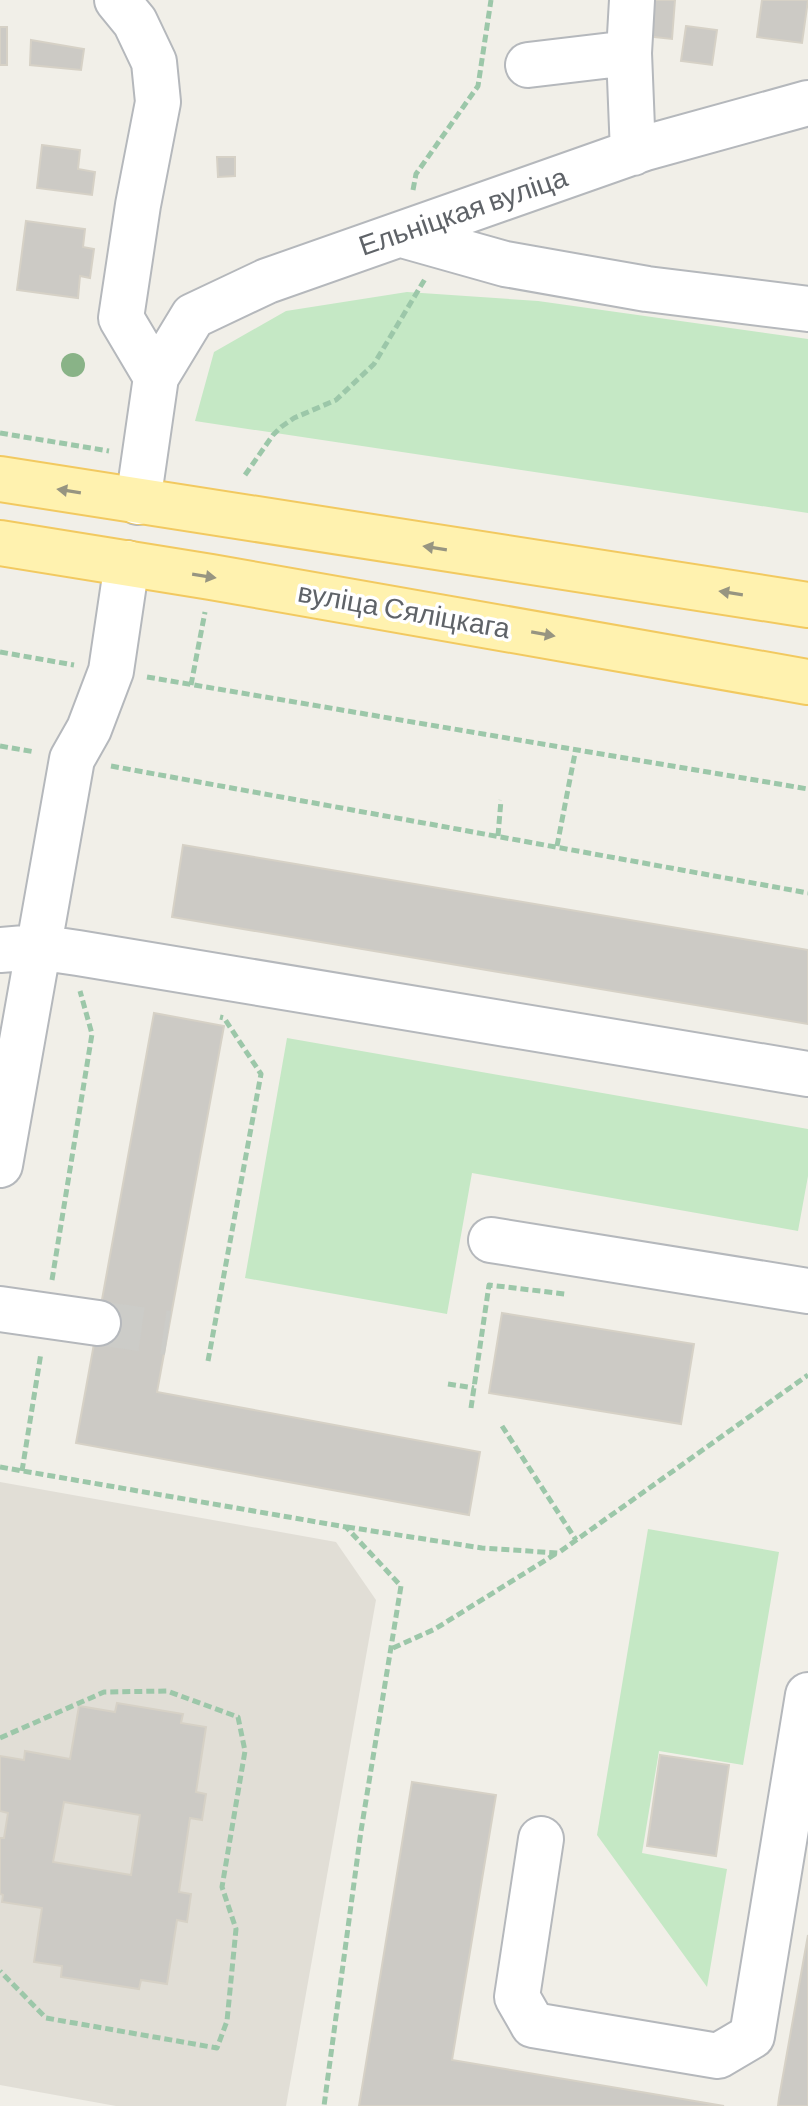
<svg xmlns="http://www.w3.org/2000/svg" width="808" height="2106" viewBox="0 0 808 2106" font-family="Barlow,sans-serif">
  <rect width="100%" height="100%" fill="#f1efe8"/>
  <path fill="#e1ded6" d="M0 1482 336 1542 376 1600 286 2106H116L0 2085Z"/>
  <path fill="#c5e8c5" d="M407 292 538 301 808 339V513L195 421 214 352 286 311Z
    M287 1038 808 1129V1176L798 1231 472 1173 447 1314 245 1278Z
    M648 1529 779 1552 743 1765 659 1751 642 1853 727 1869 707 1987 597 1835Z"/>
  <path fill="#cccac5" stroke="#d6d1c6" stroke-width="2" fill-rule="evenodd" d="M642 0H675L672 39 636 35Z
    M762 0H808L802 43 757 37Z
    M686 26 717 30 712 65 681 61Z
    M0 27H7V65H0Z
    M31 40 84 49 81 70 30 65Z
    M42 145 80 150 78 169 95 172 92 195 37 188Z
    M217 157H235V176L218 177Z
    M26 221 85 229 83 247 94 249 90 278 80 276 78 298 17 290Z
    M183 845 808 950V1024L172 917Z
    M154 1013 224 1026 157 1392 480 1452 469 1515 76 1443Z
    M502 1313 694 1344 681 1424 489 1393Z
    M117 1703 183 1714 181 1723 206 1727 196 1792 206 1794 202 1820 190 1818 179 1892 191 1894 187 1922 177 1920 167 1984 141 1980 139 1989 61 1977 62 1966 34 1962 42 1908 2 1902 3 1895 0 1894V1838H4L8 1813 0 1811V1756L24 1760 25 1751 70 1759 79 1706 115 1712ZM64 1802 140 1815 131 1875 53 1862Z
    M660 1755 729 1765 716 1856 647 1846Z
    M412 1782 496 1795 452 2060 724 2106H359Z
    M808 1935V2106H778L779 2098Z"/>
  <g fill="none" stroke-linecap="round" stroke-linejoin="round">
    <path stroke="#ccccc8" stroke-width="44" stroke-dasharray="44 22" stroke-linecap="butt" d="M98 1323 168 1333"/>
    <g stroke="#b5b8bc" stroke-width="48">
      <path id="minor" d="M117 0 135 22 154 62 158 102 138 205 121 318 156 377 138 502
        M632 0 629 53 633 153
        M528 65 629 53
        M402 235 505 264 647 289 808 309
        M156 377 193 316 267 281 645 148 808 103
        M0 950 37 947 78 953 808 1074
        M0 1165 72 759 89 729 111 671 127 563
        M491 1240 808 1291
        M0 1309 98 1323
        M541 1839 517 1997 533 2025 718 2056 752 2036 808 1695"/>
    </g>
    <g stroke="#f2c960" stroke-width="48">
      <path id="major" d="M0 479 808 605
        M0 543 211 577 808 682"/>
    </g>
    <path stroke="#9cc7a9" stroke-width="5" stroke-dasharray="8 4" stroke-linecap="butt" d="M413 190 416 174 478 86 491 0
      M0 433 109 451
      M245 475 273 435 281 427 294 418 336 400 374 364 425 279
      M0 652 74 665
      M147 677 808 789
      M191 685 205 612
      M0 746 35 752
      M111 766 808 893
      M498 836 501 800
      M557 846 576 748
      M52 1280 92 1034 80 991
      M208 1361 261 1074 224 1018 220 1017
      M448 1384 474 1388
      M471 1408 489 1285 565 1294
      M502 1426 576 1540
      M0 1467 346 1527 401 1586 361 1831 324 2106
      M22 1471 41 1353
      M347 1527 482 1548 558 1553 808 1375
      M393 1648 435 1629 557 1553
      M0 1738 104 1692 167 1691 238 1717 245 1751 222 1887 236 1929 227 2021 217 2048 46 2018 0 1971"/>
    <use href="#minor" stroke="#fff" stroke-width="44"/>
    <use href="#major" stroke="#fff2af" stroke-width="44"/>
  </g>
  <circle fill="#89b387" cx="73" cy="365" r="12"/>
  <defs><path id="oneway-solid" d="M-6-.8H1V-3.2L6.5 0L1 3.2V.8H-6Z" transform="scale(2)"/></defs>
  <g fill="#979581">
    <use href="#oneway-solid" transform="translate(69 491) rotate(-171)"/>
    <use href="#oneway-solid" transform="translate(435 548) rotate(-171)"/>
    <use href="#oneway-solid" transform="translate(204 576) rotate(9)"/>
    <use href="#oneway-solid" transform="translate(731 593) rotate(-171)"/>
    <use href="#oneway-solid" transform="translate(543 634) rotate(10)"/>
  </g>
  <g text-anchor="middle" stroke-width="7" stroke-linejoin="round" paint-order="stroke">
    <g font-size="28" fill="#5f6368" stroke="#fff">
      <text transform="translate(463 211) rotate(-19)" y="10">Ельніцкая вуліца</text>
      <text transform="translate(404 610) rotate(10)" y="10">вуліца Сяліцкага</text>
    </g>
  </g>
</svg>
